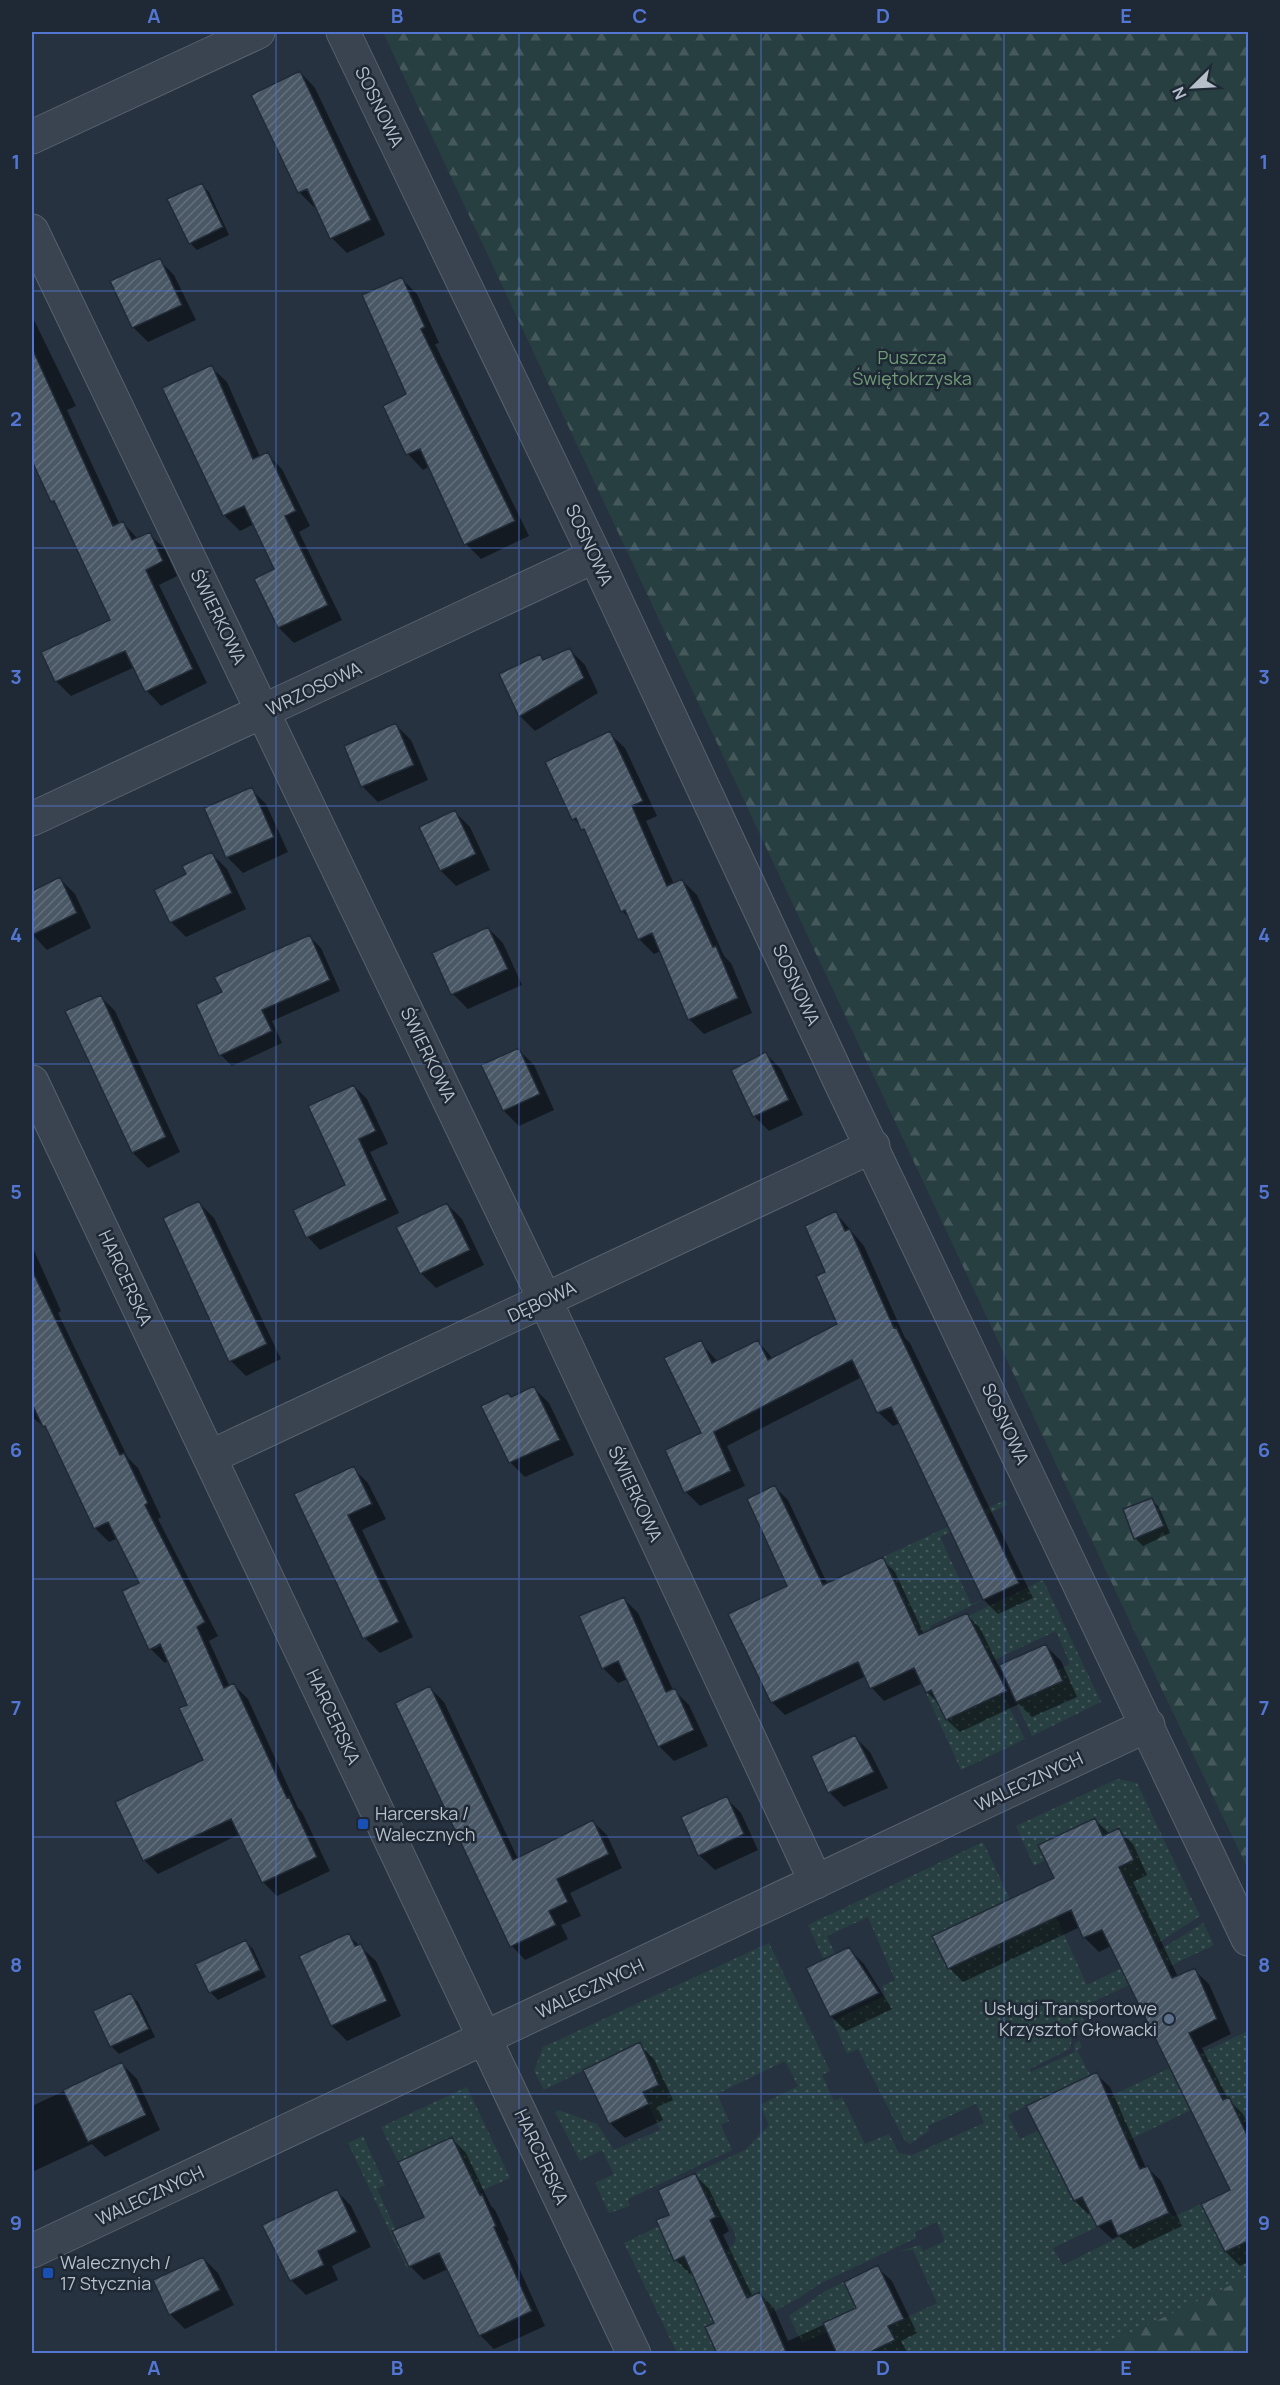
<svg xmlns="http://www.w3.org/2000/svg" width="1280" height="2385" viewBox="0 0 1280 2385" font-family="Manrope,sans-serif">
  <defs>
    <pattern id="grass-dots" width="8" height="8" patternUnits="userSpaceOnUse" patternTransform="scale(1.5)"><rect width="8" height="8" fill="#283f41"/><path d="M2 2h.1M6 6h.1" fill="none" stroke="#45595b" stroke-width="1.8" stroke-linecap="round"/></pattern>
    <pattern id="forest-firs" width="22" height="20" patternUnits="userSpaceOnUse" patternTransform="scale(1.5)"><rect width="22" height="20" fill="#283f41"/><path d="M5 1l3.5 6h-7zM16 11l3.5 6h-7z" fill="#45595b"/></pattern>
    <pattern id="building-hatch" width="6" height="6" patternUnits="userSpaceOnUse" patternTransform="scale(1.5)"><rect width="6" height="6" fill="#4a5866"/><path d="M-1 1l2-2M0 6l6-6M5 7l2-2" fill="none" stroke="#626e7b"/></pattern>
  </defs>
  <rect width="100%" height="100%" fill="#263240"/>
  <path fill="url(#grass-dots)" d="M1005 1500 1007 1505 940 1537 971 1604 983 1600 930 1626 931 1630 859 1664 897 1588 883 1557Z
    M1043 1580 1101 1702 1032 1736 1016 1702 1063 1681 1058 1670 1070 1664 1056 1631 992 1661 952 1624Z
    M1000 1688 1025 1739 961 1770 926 1693 931 1690 946 1720Z
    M1117 1779 1137 1783 1200 1916 1156 1944 1127 1883 1056 1917 1087 1985 1163 1948 1203 1923 1214 1945 1078 2009 1088 2030 1072 2038 1070 2049 1030 2069 1031 2072 1075 2052 1074 2045 1079 2040 1082 2047 1077 2050 1090 2075 1008 2115 1020 2139 1248 2031V2120L1242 2124 1229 2098 1223 2100 1212 2079 1182 2094 1191 2110 1060 2173 1074 2201 1082 2197 1097 2227 1053 2248 1063 2265 1170 2212 1173 2217 1227 2192 1202 2206 1225 2252 1248 2241V2277L1089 2353H874L872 2350 888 2326 937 2303 913 2250 900 2251 920 2245 923 2251 945 2241 937 2222 915 2232 916 2238 821 2283 799 2298 769 2314 717 2353H677L624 2243 659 2226 674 2261 684 2256 694 2277 729 2259 725 2250C744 2243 734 2228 723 2218L716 2217 695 2173 745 2150 769 2125 760 2105 798 2086 785 2061 717 2094 729 2121 721 2125 732 2150 630 2198 628 2200 630 2206 609 2213 595 2183 614 2174 602 2150 580 2161 555 2112 559 2110 597 2124 614 2150 660 2130 643 2092 659 2084 639 2043 544 2090 534 2071 543 2047 769 1943 830 2071 822 2075 834 2101 842 2097 865 2144 889 2134 899 2153 912 2155 984 2123 976 2104 928 2126 929 2131 910 2144 905 2141 858 2049 847 2054 833 2021 885 1996 882 1986 895 1980 868 1917 827 1936 835 1954 824 1960 808 1925 983 1842 1010 1899 932 1936 948 1969 1017 1915 1134 1860 1119 1828 1103 1836 1095 1818 1038 1845 1046 1860 1034 1866 1016 1826Z
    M467 2087 510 2178 479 2192 452 2137 398 2162 381 2127Z
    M363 2136 385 2185 377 2189 396 2230 392 2232 409 2267 407 2268 348 2143Z
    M844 2282 856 2308 823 2323 827 2332 802 2343 789 2316 825 2291Z"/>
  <path fill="url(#forest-firs)" d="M383 32H1248V1869L1156 1677Z
    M1248 2277V2353H1089Z"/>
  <path fill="#0007" fill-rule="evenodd" d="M300 72 315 88 385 235 347 253 332 238 317 206 314 207 299 192Z
    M201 185 209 192 229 235 197 250 190 243Z
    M159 260 174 275 196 320 148 342 133 327Z
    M402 279 417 294 439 343 435 344 529 536 481 559 466 544 430 466 423 470 408 454 385 406 408 395Z
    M32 316 76 406 67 410 120 525 123 523 138 539 149 534 164 548 177 576 159 585 207 683 161 706 147 691 135 667 71 696 56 681 112 621 58 507 52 501 32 457Z
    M211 367 227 382 260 457 267 454 282 469 310 526 299 532 342 620 294 643 279 628 256 579 276 570 254 524 240 531 225 516 164 389Z
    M570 650 585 665 598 693 535 731 520 716 540 656 545 661Z
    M396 725 411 740 428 780 378 802 363 787 346 747Z
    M609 733 625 748 657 816 646 821 674 884 682 880 697 895 724 956 731 963 752 1013 704 1034 689 1019 661 951 654 954 639 939 630 919 622 911 588 834 574 819Z
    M251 789 266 804 288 852 243 873 228 858 206 809Z
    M455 812 470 827 490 870 456 886 441 871 421 828Z
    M212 854 227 869 246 909 186 937 171 922 188 875Z
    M60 879 75 894 91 928 47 950 32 934V893Z
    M488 928 503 943 522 985 468 1009 453 994 434 953Z
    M310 937 321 948 340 991 272 1021 282 1043 232 1066 221 1055 198 1005 224 993Z
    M100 996 115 1011 180 1152 148 1168 133 1153 67 1012Z
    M519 1050 534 1065 554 1110 519 1126 504 1111Z
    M766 1054 781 1069 803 1115 769 1131 754 1116Z
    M354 1086 367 1099 388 1144 370 1152 399 1213 320 1250 308 1237 295 1210 347 1186Z
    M199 1203 214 1218 281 1359 246 1376 231 1361Z
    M447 1204 462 1219 484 1265 436 1288 421 1273Z
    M836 1213 864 1246 905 1338 910 1343 1033 1598 998 1614 984 1600 900 1423 893 1426 878 1412 862 1377 727 1446 745 1486 700 1506 686 1492 703 1434 700 1342 718 1362 758 1341 773 1359 839 1324 827 1273Z
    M32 1246 61 1311 58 1313 128 1458 138 1468 161 1517 158 1519 218 1636 209 1641 230 1687 234 1685 248 1699 298 1808 302 1812 330 1871 277 1896 263 1882 240 1834 158 1874 144 1860 205 1760 189 1705 169 1660 165 1663 151 1649 141 1584 118 1538 109 1542 95 1528 48 1430 32 1417ZM166 1640 167 1642 154 1649V1645Z
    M534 1388 549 1403 574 1455 525 1477 510 1462 511 1398Z
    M353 1468 368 1483 386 1519 362 1530 413 1637 380 1653 365 1638 296 1495Z
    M775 1487 788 1500 828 1585 882 1559 895 1572 924 1634 967 1615 980 1628 999 1667 1046 1646 1061 1661 1077 1697 1032 1717 1019 1704 960 1732 947 1720 940 1705 927 1692 923 1683 884 1701 872 1688 866 1676 785 1715 772 1702 789 1587Z
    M1151 1499 1159 1507 1170 1533 1143 1546 1135 1538Z
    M623 1598 638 1613 673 1690H674L689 1705 708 1746 674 1761 659 1746 628 1679 618 1683 603 1668Z
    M430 1688 444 1702 518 1859 593 1822 607 1835 622 1868 570 1893 581 1916 561 1925 568 1939 525 1960 512 1946Z
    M855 1737 870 1752 888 1788 844 1807 829 1792Z
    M726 1798 741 1813 758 1850 715 1870 699 1855Z
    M1095 1820 1110 1834 1118 1830 1133 1844 1147 1875 1133 1882 1178 1977 1194 1970 1209 1984 1231 2034 1202 2048 1228 2099 1243 2114 1248 2125V2262L1240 2266 1226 2252 1232 2191 1111 1946 1099 1952 1084 1937 1080 1927 963 1982 949 1968 1056 1879Z
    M348 1935 376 1961 401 2016 347 2041 332 2026 301 1957Z
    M246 1942 253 1949 266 1977 218 2000 210 1992 197 1965Z
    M849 1949 864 1964 892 2009 846 2031 831 2016Z
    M131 1995 138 2002 155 2037 119 2054 111 2046 95 2011Z
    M639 2044 654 2059 673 2100 657 2107 663 2120 625 2138 610 2123Z
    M122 2064 137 2079 160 2130 105 2157 92 2144 32 2172V2106Z
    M1096 2074 1110 2087 1146 2168H1148L1161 2181 1182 2226 1133 2249 1119 2236 1112 2239 1098 2226 1092 2212 1088 2214 1075 2201 1028 2107Z
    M452 2139 466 2153 491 2206 495 2210 509 2240 507 2241 545 2326 494 2349 480 2335 448 2269 424 2280 410 2266Z
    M695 2175 709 2189 729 2231 723 2235 753 2297 760 2294 774 2308 788 2341 858 2309 877 2267 892 2281 917 2333 901 2341 908 2354H719L716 2324 693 2273 690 2274 676 2260 671 2215Z
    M336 2190 351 2206 371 2247 332 2266 338 2280 306 2295 291 2280Z
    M203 2258 218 2273 234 2305 185 2329 170 2314Z"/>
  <path fill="url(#building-hatch)" stroke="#212b37" stroke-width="1.5" d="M300 71 371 220 330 239 307 189 298 193 251 95Z
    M202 183 223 227 189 244 167 199Z
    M160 258 182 305 132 328 110 281Z
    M402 277 425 327 421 329 515 521 464 545 420 449 406 455 383 406 406 394 362 295Z
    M32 348 113 526 123 521 132 540 150 532 163 561 146 570 193 669 145 692 125 651 55 682 41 652 110 620 54 501 51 502 32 461Z
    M212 365 253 459 268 452 296 511 285 516 328 605 278 628 254 579 274 569 244 506 223 516 162 388Z
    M570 648 584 678 519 717 499 674 540 654 543 660Z
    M396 723 414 765 361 787 344 746Z
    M610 731 643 801 632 806 667 886 682 879 713 947 716 946 738 998 688 1020 652 933 638 940 625 910 621 912 584 829 581 830 576 818 572 820 545 762Z
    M252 787 274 837 226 858 204 808Z
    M455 810 476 854 440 871 419 827Z
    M212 852 232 893 170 923 154 890 186 874 182 866Z
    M60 877 77 913 32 935V891Z
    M488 927 508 969 451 995 432 953Z
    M310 935 330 980 262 1010 272 1031 219 1056 196 1004 222 992 214 977Z
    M101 995 166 1137 132 1153 65 1011Z
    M519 1048 540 1094 503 1111 481 1065Z
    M766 1052 789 1100 753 1117 731 1070Z
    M354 1085 376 1131 359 1139 387 1200 306 1238 293 1210 345 1185 308 1106Z
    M199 1201 267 1344 229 1362 163 1218Z
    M447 1203 470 1250 420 1274 396 1227Z
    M836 1211 845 1231 850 1229 894 1328 896 1327 1019 1583 983 1600 891 1407 877 1413 852 1360 714 1432 731 1471 684 1493 665 1450 701 1433 664 1358 701 1340 712 1363 758 1340 768 1360 837 1324 816 1276 825 1272 805 1226Z
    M32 1270 120 1455 124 1453 148 1503 145 1505 205 1622 197 1627 224 1688 234 1683 287 1798 289 1797 317 1857 262 1883 231 1819 143 1861 115 1802 203 1760 179 1708 187 1705 160 1644 149 1650 122 1591 139 1583 108 1522 94 1529 45 1426 43 1427 32 1404Z
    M534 1386 560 1440 509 1463 481 1406 508 1393 511 1397Z
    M354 1466 372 1504 348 1515 399 1622 363 1639 294 1494Z
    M775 1485 823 1585 883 1557 919 1635 967 1613 1007 1691 946 1720 931 1690 926 1693 914 1668 870 1689 858 1662 771 1703 728 1614 787 1586 747 1499Z
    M1152 1498 1164 1526 1134 1539 1123 1509Z
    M624 1597 666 1692 675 1688 694 1730 658 1747 618 1661 602 1669 579 1616Z
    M1046 1644 1063 1681 1016 1702 999 1665Z
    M430 1686 513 1860 593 1820 609 1854 557 1879 568 1902 549 1911 556 1925 510 1947 395 1703Z
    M855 1735 874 1772 828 1793 811 1756Z
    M727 1796 744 1834 698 1856 681 1817Z
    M1095 1818 1103 1836 1119 1828 1134 1860 1119 1867 1172 1978 1195 1968 1217 2019 1189 2033 1223 2100 1229 2097 1248 2137V2241L1225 2252 1201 2204 1230 2190 1102 1930 1083 1938 1071 1910 948 1969 932 1936 1054 1878 1038 1845Z
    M349 1933 355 1946 361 1944 387 2001 331 2026 299 1956Z
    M246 1940 260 1970 209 1993 195 1964Z
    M849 1947 879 1993 830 2017 806 1968Z
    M131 1993 149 2029 110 2047 93 2011Z
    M640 2042 659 2085 643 2092 649 2104 609 2124 583 2070Z
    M122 2062 146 2115 88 2142 63 2090Z
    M1097 2072 1140 2169 1148 2166 1169 2213 1118 2236 1111 2220 1097 2227 1082 2197 1074 2201 1026 2106Z
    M452 2137 480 2195 482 2194 496 2226 494 2227 532 2311 479 2336 439 2253 409 2267 392 2231 424 2217 398 2162Z
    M695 2173 716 2217 710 2220 747 2298 760 2292 787 2354H717L705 2327 714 2323 684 2256 674 2261 656 2220 669 2215 658 2190Z
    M337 2189 357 2232 318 2251 324 2265 290 2281 262 2225Z
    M203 2257 220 2290 169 2315 153 2280Z
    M878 2265 904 2319 888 2326 895 2340 866 2354H837L823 2323 856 2308 844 2282Z"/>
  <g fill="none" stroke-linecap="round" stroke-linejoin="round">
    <g stroke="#58626d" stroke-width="35">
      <path id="minor" d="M343 32 595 556 839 1079 1248 1939
        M32 137 258 32
        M32 231 545 1300 816 1882
        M32 819 595 556
        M32 1082 634 2354
        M210 1457 873 1146
        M32 2251 1148 1725"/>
    </g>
    <use href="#minor" stroke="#3a4450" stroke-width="33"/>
  </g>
  <path fill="none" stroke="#5376d3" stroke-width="1.5" stroke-opacity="0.55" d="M276 32V2354M519 32V2354M761 32V2354M1004 32V2354M32 291H1248M32 548H1248M32 806H1248M32 1064H1248M32 1321H1248M32 1579H1248M32 1837H1248M32 2094H1248"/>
  <g fill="#1a4fb4" stroke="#1f2935" stroke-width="2">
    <rect x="357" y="1818" width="12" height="12" rx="3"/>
    <rect x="42" y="2267" width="12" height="12" rx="3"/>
  </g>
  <circle fill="#5c6f8a" stroke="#1f2935" stroke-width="2" cx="1169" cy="2019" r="6"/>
  <g text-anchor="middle" stroke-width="5" stroke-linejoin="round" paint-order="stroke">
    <g font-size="18" fill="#b6bfca" stroke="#1f2935">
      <text transform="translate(379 107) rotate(64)" y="6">SOSNOWA</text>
      <text transform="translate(589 545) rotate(65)" y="6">SOSNOWA</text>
      <text transform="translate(218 617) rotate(64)" y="6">ŚWIERKOWA</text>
      <text transform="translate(314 689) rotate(-25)" y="6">WRZOSOWA</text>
      <text transform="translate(796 985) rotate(65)" y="6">SOSNOWA</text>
      <text transform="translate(428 1055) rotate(64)" y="6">ŚWIERKOWA</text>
      <text transform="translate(125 1278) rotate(65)" y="6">HARCERSKA</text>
      <text transform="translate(542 1302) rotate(-25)" y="6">DĘBOWA</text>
      <text transform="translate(1005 1424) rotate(65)" y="6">SOSNOWA</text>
      <text transform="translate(635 1494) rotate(65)" y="6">ŚWIERKOWA</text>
      <text transform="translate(333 1717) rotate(65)" y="6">HARCERSKA</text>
      <text transform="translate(1029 1782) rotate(-25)" y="6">WALECZNYCH</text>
      <text transform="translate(590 1989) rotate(-25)" y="6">WALECZNYCH</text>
      <text transform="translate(541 2157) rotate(65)" y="6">HARCERSKA</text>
      <text transform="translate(150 2196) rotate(-25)" y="6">WALECZNYCH</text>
    </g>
    <g font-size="18" fill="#6e9b75" stroke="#1f2935">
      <text x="912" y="364">Puszcza<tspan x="912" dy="21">Świętokrzyska</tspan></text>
    </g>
    <g font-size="18" fill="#b6bfca" stroke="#1f2935" text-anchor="start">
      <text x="375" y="1820">Harcerska /<tspan x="375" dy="21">Walecznych</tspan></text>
      <text x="1157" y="2015" text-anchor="end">Usługi Transportowe<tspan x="1157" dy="21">Krzysztof Głowacki</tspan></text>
      <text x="60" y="2269">Walecznych /<tspan x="60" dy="21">17 Stycznia</tspan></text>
    </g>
  </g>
  <rect width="1280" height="2385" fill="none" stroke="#1f2935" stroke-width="66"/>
  <g transform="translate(1193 87) rotate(246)" stroke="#1f2935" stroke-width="4.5" paint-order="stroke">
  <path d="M0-4.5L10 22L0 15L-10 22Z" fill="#b6bfca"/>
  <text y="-9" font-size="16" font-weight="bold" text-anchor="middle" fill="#b6bfca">N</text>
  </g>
  <rect x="33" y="33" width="1214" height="2319" fill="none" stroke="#5376d3" stroke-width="2"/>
  <g font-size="20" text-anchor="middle" font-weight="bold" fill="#5376d3">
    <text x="154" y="23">A</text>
    <text x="397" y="23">B</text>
    <text x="640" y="23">C</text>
    <text x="883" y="23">D</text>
    <text x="1126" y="23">E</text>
    <text x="16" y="169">1</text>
    <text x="1264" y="169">1</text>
    <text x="16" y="426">2</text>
    <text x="1264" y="426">2</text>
    <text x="16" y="684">3</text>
    <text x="1264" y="684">3</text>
    <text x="16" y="942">4</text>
    <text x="1264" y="942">4</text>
    <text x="16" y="1199">5</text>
    <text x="1264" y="1199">5</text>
    <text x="16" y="1457">6</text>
    <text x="1264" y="1457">6</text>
    <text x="16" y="1715">7</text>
    <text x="1264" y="1715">7</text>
    <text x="16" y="1972">8</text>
    <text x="1264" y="1972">8</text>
    <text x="16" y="2230">9</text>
    <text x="1264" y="2230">9</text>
    <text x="154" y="2375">A</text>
    <text x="397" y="2375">B</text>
    <text x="640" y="2375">C</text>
    <text x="883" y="2375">D</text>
    <text x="1126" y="2375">E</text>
  </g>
</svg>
